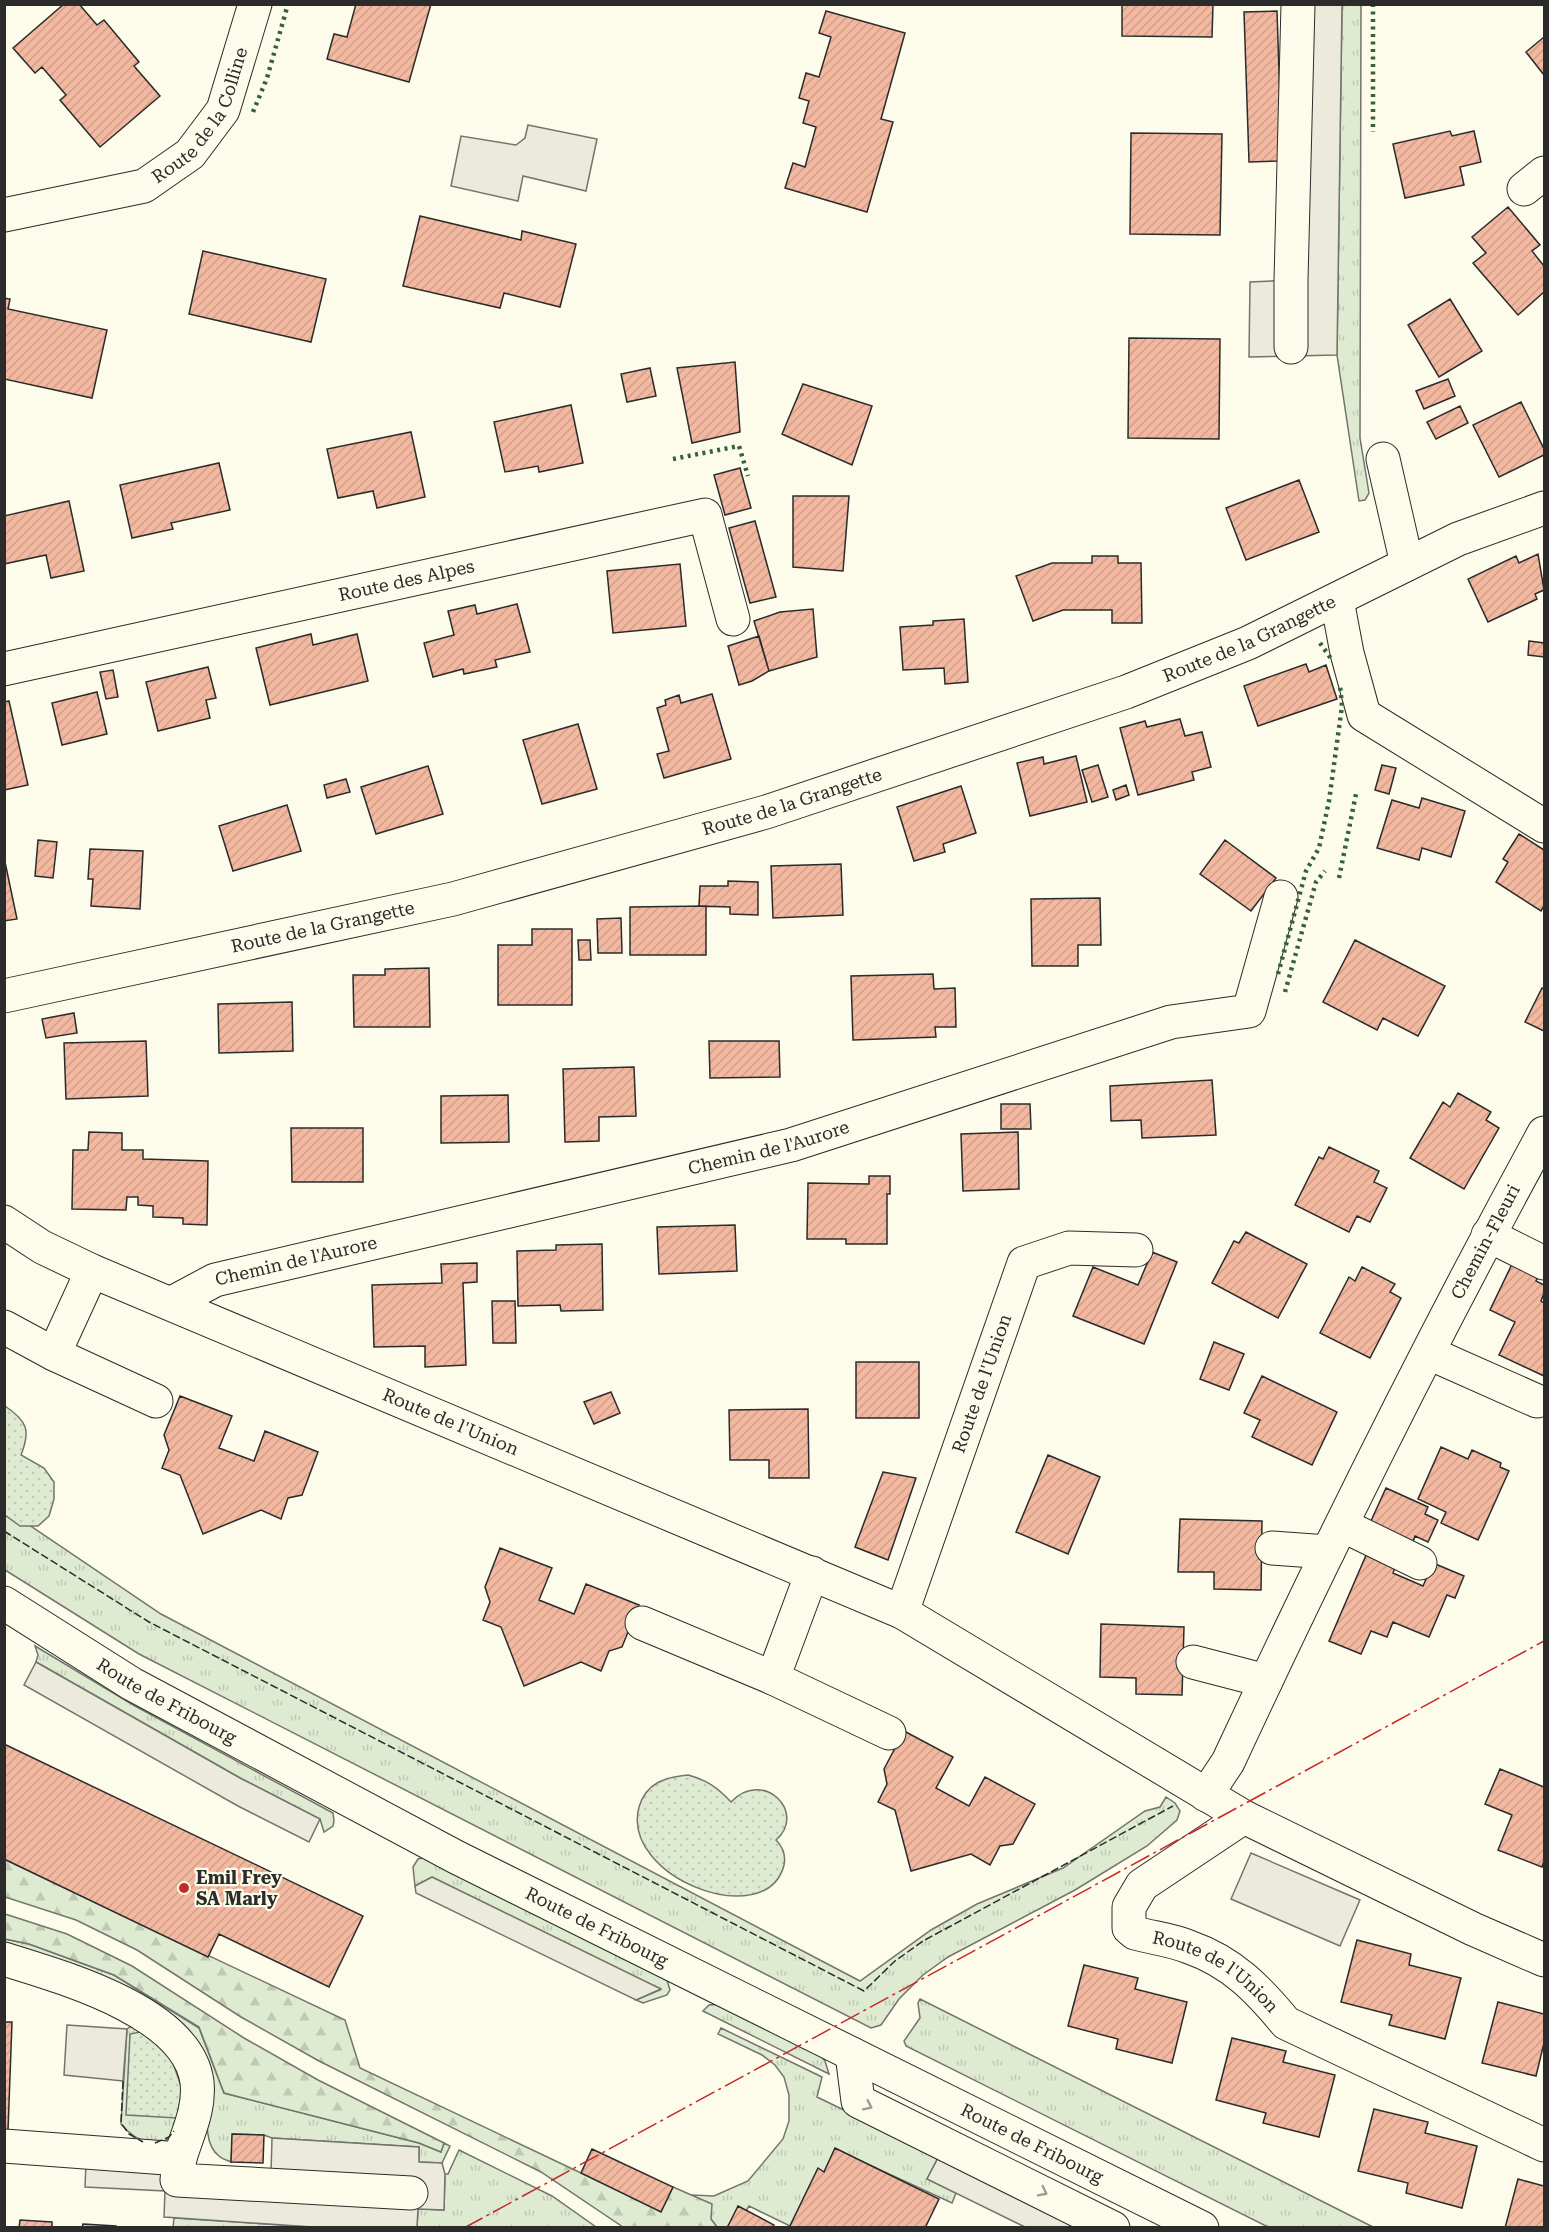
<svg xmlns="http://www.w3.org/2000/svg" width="1549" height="2232" viewBox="0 0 1549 2232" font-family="'Roboto Serif',serif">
  <defs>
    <pattern id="grass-tufts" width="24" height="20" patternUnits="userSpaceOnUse" patternTransform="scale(1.5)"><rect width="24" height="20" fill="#deebd1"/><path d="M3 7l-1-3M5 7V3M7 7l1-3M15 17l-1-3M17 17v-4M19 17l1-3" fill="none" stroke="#bfcab4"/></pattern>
    <pattern id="forest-firs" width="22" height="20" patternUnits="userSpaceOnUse" patternTransform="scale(1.5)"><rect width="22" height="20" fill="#deebd1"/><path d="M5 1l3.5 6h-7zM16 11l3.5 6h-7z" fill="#bfcab4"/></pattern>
    <pattern id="park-dots" width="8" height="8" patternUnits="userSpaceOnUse" patternTransform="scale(1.5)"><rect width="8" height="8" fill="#deebd1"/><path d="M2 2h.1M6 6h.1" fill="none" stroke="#bfcab4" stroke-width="1.8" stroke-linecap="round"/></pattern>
    <pattern id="building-hatch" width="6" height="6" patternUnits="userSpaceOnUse" patternTransform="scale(1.5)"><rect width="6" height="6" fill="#f2b8a0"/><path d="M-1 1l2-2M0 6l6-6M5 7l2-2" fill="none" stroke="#d09e8a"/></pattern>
  </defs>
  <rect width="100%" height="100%" fill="#fdfbea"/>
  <path fill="url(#grass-tufts)" stroke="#74746e" stroke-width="1.5" d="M1342 5H1361L1360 438 1369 493 1365 500 1359 501 1337 355Z
    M4 1508 161 1614 860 1981 931 1930 977 1904 1063 1868 1145 1811 1160 1807 1166 1797 1175 1803 1180 1811 1177 1820 1147 1846 1075 1890 948 1957 923 1975 899 1999 881 2025 871 2028 139 1654 5 1570Z
    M35 1646 135 1706 333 1813 334 1821 333 1826 324 1832 320 1819 240 1778 36 1662 38 1655Z
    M426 1857 666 1977 670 1990 667 1995 643 2003 636 2000 660 1990 432 1877 415 1886 413 1867 418 1859Z
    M4 1939 29 1944 114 1975 199 2028 224 2093 419 2143 441 2152 444 2143 450 2146 442 2163 419 2162V2147L272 2138 264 2135 233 2134 231 2162C227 2160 222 2159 219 2156 198 2141 212 2095 208 2073 207 2063 199 2048 194 2039 169 1997 52 1963 5 1947Z
    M920 1999 1373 2227H1268L906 2046 904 2041 920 2018 918 2003Z
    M721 2004 817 2052 825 2061 829 2074 703 2011 709 2005Z
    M130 2027H136C146 2034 167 2046 173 2055 183 2071 185 2111 177 2127 163 2155 135 2141 121 2124L127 2029Z
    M721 2028 822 2077 817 2097 939 2156 927 2179 956 2193 952 2203 835 2149 824 2172 818 2169 790 2226 749 2206 746 2211 727 2227H717L692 2195 714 2196 748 2181 783 2139 789 2121V2095L784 2077 775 2065 762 2055 718 2034Z
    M459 2150 552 2196 596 2227 417 2228 418 2209 444 2210 445 2174H448Z
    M174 2218 313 2227 173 2228Z"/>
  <path fill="url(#forest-firs)" stroke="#74746e" stroke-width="1.5" d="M4 1859 345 2020 360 2068 661 2211 673 2187 712 2204 711 2219 717 2227H623L541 2172 319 2061 241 2017 137 1950 76 1920 5 1897Z
    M5 1914 67 1934 132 1966 244 2038 318 2080 444 2143 441 2152 419 2143 224 2093 199 2027 114 1975 29 1944 5 1939Z"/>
  <path fill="url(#park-dots)" stroke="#74746e" stroke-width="1.5" d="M5 1406C27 1421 31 1430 21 1455L44 1468 54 1482V1499L49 1516 38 1526H20L5 1515Z
    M688 1775C707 1780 718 1788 731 1802 762 1768 808 1812 776 1840 783 1847 786 1855 784 1865 767 1933 620 1878 639 1807 646 1783 665 1777 688 1775Z
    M140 2032 158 2044 172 2060 182 2089 177 2118 126 2115 130 2034Z"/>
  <path fill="#eceadb" stroke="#74746e" stroke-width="1.5" d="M1298 5H1342L1337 355 1249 357 1250 282 1290 280Z
    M528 125 597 139 586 191 523 176 518 201 451 186 461 136 516 145 525 138Z
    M36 1662 240 1778 320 1819 309 1842 238 1806 24 1685Z
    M1251 1853 1360 1900 1340 1946 1231 1899Z
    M432 1877 661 1989 636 2000 416 1893 415 1886Z
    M67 2025 127 2029 123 2081 64 2075Z
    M272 2138 419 2147V2162L442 2163 445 2174 444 2210 418 2209 417 2227H313L164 2217 165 2191 85 2187 86 2163 271 2174Z
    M939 2156 1083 2227H1025L927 2179Z"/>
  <path fill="url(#building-hatch)" stroke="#2b2b2b" stroke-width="1.5" d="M64 4H79L97 25 104 20 139 62 134 66 160 96 100 147 60 100 66 95 42 67 35 73 13 48Z
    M356 4H431L409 82 327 59 334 34 347 37Z
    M1122 4H1213L1212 37 1122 36Z
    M826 11 905 33 881 119 893 122 867 212 785 188 793 163 805 167 816 127 803 123 809 101 799 98 806 73 819 77 831 37 819 33Z
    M1277 11 1282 161 1249 162 1244 12Z
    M1544 37V75L1526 52Z
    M1450 131 1452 136 1474 131 1481 162 1460 167 1464 185 1405 198 1393 144Z
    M1131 133 1222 134 1220 235 1130 234Z
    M1508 207 1540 245 1532 251 1544 266V292L1518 315 1473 263 1486 253 1472 237Z
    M420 216 521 240 522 231 576 244 560 307 504 293 500 308 403 286Z
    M203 251 326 279 311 342 189 314Z
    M4 298 10 299 8 309 107 330 92 398 4 379Z
    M1450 299 1482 351 1439 377 1408 325Z
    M1129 338 1220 339 1219 439 1128 438Z
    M735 362 740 432 692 443 677 368Z
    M650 368 656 396 627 402 621 374Z
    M1448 379 1455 396 1424 409 1416 391Z
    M803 384 872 406 852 465 782 434Z
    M1521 402 1544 449V455L1499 477 1473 425Z
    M571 405 583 463 539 472 538 466 505 472 494 422Z
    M1460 406 1468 423 1436 439 1427 422Z
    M411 432 425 497 377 508 373 491 338 498 327 449Z
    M219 463 230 510 171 523 173 529 132 538 120 485Z
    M740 468 751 508 725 515 714 475Z
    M1299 480 1319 532 1246 560 1226 508Z
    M793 496H849L843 571 793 567Z
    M69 501 84 571 51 578 46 555 4 564V516Z
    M755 521 776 597 750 603 729 528Z
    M1538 554 1544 590 1535 594 1537 599 1488 622 1468 579 1516 556 1519 563Z
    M1092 556H1118V563H1141L1142 623H1112V610H1063L1033 621 1016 576 1052 563H1092Z
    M680 564 686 626 613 633 607 571Z
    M517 604 530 652 495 660 497 667 464 674 463 669 433 677 424 643 454 635 448 611 475 605 477 614Z
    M813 609 817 657 769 671 754 621 780 612Z
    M964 619 968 682 945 684 944 668 903 670 900 627 933 625V621Z
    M311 634 313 645 357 634 368 681 270 705 256 648Z
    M759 636 769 671 752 681 739 685 728 646Z
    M1529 641 1544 643V657L1528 655Z
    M1306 664 1309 672 1326 665 1337 699 1258 726 1244 686Z
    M208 667 216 698 206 700 210 718 158 731 146 682Z
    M113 670 118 697 106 699 100 672Z
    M97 692 107 734 62 745 52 703Z
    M712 694 731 759 664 778 657 754 669 751 657 708 666 705 665 700 679 695 681 703Z
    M9 701 28 785 4 790V702Z
    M1180 719 1185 736 1202 732 1211 767 1192 772 1194 780 1138 795 1120 728 1145 721 1147 727Z
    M578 724 597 789 542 804 523 740Z
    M1076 756 1087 802 1030 816 1017 763 1043 757 1044 764Z
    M1098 765 1108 797 1092 802 1082 770Z
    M1382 765 1396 768 1389 794 1375 790Z
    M428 766 443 814 376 834 361 787Z
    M346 779 350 792 327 798 324 785Z
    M1126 785 1129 795 1116 800 1113 790Z
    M961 786 976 833 943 844 945 852 914 861 897 807Z
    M1422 798 1465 811 1451 857 1422 848 1419 860 1377 848 1392 800 1419 808Z
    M287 805 301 851 233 871 219 826Z
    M1519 834 1544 850V906L1541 911 1496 882 1508 862 1503 859Z
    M38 840 57 842 53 878 35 876Z
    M1225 840 1276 878 1251 911 1200 874Z
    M90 849 143 851 140 909 91 906 93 879H88Z
    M5 862 17 919 4 921V863Z
    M841 864 843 915 773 918 771 866Z
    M728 881 758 882V915L730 914V907L699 906 700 886H728Z
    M1100 898 1101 945H1078V966H1032L1031 899Z
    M706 906V955H630V907Z
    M621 918 622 953H598L597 919Z
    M532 929H572V1005H498V945H532Z
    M578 940H590L591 960H579Z
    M1355 940 1445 986 1418 1036 1383 1018 1377 1030 1323 1002Z
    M429 968 430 1027H354L353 975H385V969Z
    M933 974 934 989 955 988 956 1027H935L936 1037 853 1040 851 976Z
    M1542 988 1544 989V1031L1525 1022Z
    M292 1002 293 1051 219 1053 218 1004Z
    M74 1013 77 1033 46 1038 42 1019Z
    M146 1041 148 1096 66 1099 64 1043Z
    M709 1041H779L780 1077 710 1078Z
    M634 1067 636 1116 599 1117V1141L565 1142 563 1069Z
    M1212 1080 1216 1135 1142 1138 1141 1120 1111 1121 1110 1086Z
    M1458 1093 1491 1112 1486 1120 1499 1128 1464 1189 1410 1158 1443 1102 1450 1107Z
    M508 1095 509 1142 441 1143V1096Z
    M1001 1104H1030L1031 1129H1001Z
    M291 1128H363V1182H292Z
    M89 1132 122 1133V1150H143V1159L208 1161 207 1225 183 1224V1218L153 1217V1206L138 1205V1197H127L126 1210 72 1209 73 1150H88Z
    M1018 1132 1019 1189 963 1191 961 1134Z
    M1329 1147 1379 1171 1374 1182 1387 1188 1370 1222 1357 1216 1349 1232 1295 1205 1319 1157 1323 1159Z
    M869 1176H890V1194H887V1244H846V1239H807L808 1183 869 1184Z
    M735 1225 737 1271 659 1274 657 1227Z
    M1246 1232 1307 1264 1278 1318 1212 1283 1234 1241 1239 1243Z
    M602 1244 603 1310 561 1311 560 1305 518 1306 517 1251 556 1250V1245Z
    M1152 1252 1177 1262 1144 1344 1073 1316 1093 1267 1138 1285Z
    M1513 1262 1539 1275 1536 1281 1544 1285V1293L1541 1301 1544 1303V1376L1499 1355 1515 1322 1490 1310Z
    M477 1263V1282L463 1283 466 1365 425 1367V1346L374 1347 372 1285 442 1283 441 1264Z
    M1362 1267 1395 1284 1390 1292 1401 1298 1370 1358 1320 1333 1349 1277 1355 1281Z
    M492 1301H515L516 1343H493Z
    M1214 1342 1244 1354 1229 1390 1200 1379Z
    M856 1362H919V1418H856Z
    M1262 1376 1337 1412 1312 1465 1252 1437 1260 1420 1244 1413Z
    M611 1392 620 1413 594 1424 584 1402Z
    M180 1396 232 1416 219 1448 254 1461 265 1431 318 1452 302 1495 288 1498 281 1519 261 1510 203 1534 180 1475 162 1468 169 1450 164 1435Z
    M808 1409 809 1478H769V1460H730L729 1410Z
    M1441 1447 1468 1459 1472 1450 1501 1463 1500 1467 1509 1471 1478 1540 1441 1523 1446 1512 1418 1499Z
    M1048 1455 1100 1477 1068 1554 1016 1532Z
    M883 1472 916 1478 888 1560 855 1547Z
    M1386 1488 1428 1507 1425 1514 1438 1520 1428 1542 1415 1536 1413 1542 1370 1523Z
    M1180 1519 1262 1521 1261 1590 1214 1589V1572H1178Z
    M500 1548 552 1568 539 1600 574 1614 586 1584 639 1605 622 1647 609 1651 601 1671 581 1662 524 1686 501 1627 483 1620 490 1602 485 1587Z
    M1367 1553 1396 1565 1393 1573 1423 1586 1433 1563 1464 1576 1455 1598 1447 1595 1429 1637 1393 1622 1387 1637 1371 1631 1361 1654 1329 1641Z
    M1101 1624 1184 1627 1182 1695 1136 1694V1678L1100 1677Z
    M904 1731 953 1757 936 1788 969 1806 985 1777 1035 1804 1013 1844 1000 1846 990 1865 971 1854 911 1871 895 1810 878 1802 887 1784 884 1769Z
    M4 1744 363 1916 329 1987 219 1934 208 1957 4 1859Z
    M1500 1769 1544 1787V1861L1542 1867 1498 1850 1512 1815 1485 1804Z
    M1357 1940 1411 1954 1409 1965 1461 1978 1445 2039 1389 2025 1392 2015 1341 2002Z
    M1084 1965 1138 1978 1135 1989 1187 2002 1172 2063 1116 2049 1118 2039 1068 2026Z
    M1498 2002 1544 2014V2043L1536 2076 1482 2063Z
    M4 2022H12L8 2131H4Z
    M1232 2038 1286 2051 1283 2062 1335 2075 1319 2137 1263 2123 1266 2113 1216 2100Z
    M1374 2109 1428 2122 1425 2133 1477 2146 1462 2208 1406 2193 1408 2183 1358 2171Z
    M232 2134 264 2135 263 2163 231 2162Z
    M835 2148 939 2199 925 2228H789L818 2168 824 2172Z
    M592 2149 673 2187 661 2212 581 2173Z
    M1518 2179 1544 2186V2228H1505Z
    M738 2206 774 2225 773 2228H727Z
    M20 2220 52 2222V2228H19Z
    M83 2224 116 2226V2228H82Z"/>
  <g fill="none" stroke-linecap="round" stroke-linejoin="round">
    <g stroke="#2b2b2b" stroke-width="35">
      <g id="minor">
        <path d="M1524 189 1544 173"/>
        <path id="s1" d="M4 215 144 186 190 154 223 110 255 4"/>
        <path d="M1291 347V280L1298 4"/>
        <path d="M1383 459 1407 564"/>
        <path d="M1337 600 1347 653 1364 715 1544 826"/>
        <path id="s2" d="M4 669 705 515 733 619"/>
        <path id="s3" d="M4 996 453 899 766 812 1126 692 1248 643 1458 539 1544 508"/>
        <path id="s4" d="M4 1222 42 1247 92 1271 902 1612 1244 1817 1473 1929 1544 1960"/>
        <path d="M1488 1235 1544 1263"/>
        <path id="s5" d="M172 1303 215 1280 791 1145 1171 1022 1249 1011 1281 897"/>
        <path d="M4 1327 54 1354 92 1271"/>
        <path d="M1429 1353 1537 1401"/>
        <path d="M54 1354 156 1401"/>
        <path d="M1342 1525 1420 1563"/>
        <path d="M1272 1548 1328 1552"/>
        <path id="s6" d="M902 1612 1024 1263 1069 1248 1136 1250"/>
        <path d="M642 1623 773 1678 812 1573"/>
        <path d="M1193 1662 1266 1681"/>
        <path d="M773 1678 889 1733"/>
        <path id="s7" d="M1206 1795 1228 1762C1327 1549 1432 1338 1544 1133"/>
        <path id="s8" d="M1244 1817 1142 1885 1129 1907V1928L1135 1933C1153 1938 1172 1940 1189 1947 1232 1962 1258 1989 1286 2023L1544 2145"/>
        <path d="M4 1959C62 1977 188 2012 197 2082 200 2109 188 2132 180 2158 178 2165 178 2173 177 2180L411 2193"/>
        <path d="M852 2054 858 2101 1113 2228"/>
        <path d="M4 2146 180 2159"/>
      </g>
    </g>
    <g stroke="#2b2b2b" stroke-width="35">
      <g id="major">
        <path id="s9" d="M4 1603 132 1684 456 1857 1202 2228"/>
      </g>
    </g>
    <use href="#minor" stroke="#fdfbea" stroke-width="33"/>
    <use href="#major" stroke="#fdfbea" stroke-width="33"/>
    <path stroke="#34623c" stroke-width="4.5" stroke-dasharray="3 4.5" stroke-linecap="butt" d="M1373 4V132
      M253 112 267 78 288 4
      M673 459 739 446 748 476
      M1320 643 1332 660
      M1339 878 1356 794
      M1278 974 1306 871 1319 848 1329 801 1342 706 1340 685
      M1285 992 1316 882 1325 871"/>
    <path stroke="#2b2b2b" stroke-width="1.5" stroke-dasharray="8 3" stroke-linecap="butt" d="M4 1531 149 1622 864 1991 895 1961 923 1941 1173 1806
      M123 2081 121 2123 129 2134 143 2142
      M155 2143 169 2137 174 2131"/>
    <path stroke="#c62828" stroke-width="1.5" stroke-dasharray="21 4.5 3 4.5" stroke-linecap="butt" d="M464 2228 1544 1641"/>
  </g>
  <defs><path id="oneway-chevron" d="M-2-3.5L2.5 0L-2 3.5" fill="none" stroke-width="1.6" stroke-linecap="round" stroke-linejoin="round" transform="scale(1.5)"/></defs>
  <g stroke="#9e9d94">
    <use href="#oneway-chevron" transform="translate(868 2106) rotate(26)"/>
    <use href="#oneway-chevron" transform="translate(1043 2192) rotate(27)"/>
  </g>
  <circle fill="#c62828" stroke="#fdfbea" stroke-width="2" cx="184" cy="1888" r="6"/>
  <g text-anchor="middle" stroke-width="4.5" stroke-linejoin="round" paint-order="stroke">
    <g font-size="18" fill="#2b2b2b" stroke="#fdfbea">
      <text dy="6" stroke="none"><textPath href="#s1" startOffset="237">Route de la Colline</textPath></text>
      <text dy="6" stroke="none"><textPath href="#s2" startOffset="412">Route des Alpes</textPath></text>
      <text dy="6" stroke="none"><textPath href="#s3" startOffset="1298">Route de la Grangette</textPath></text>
      <text dy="6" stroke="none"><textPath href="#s3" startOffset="812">Route de la Grangette</textPath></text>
      <text dy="6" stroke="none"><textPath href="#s3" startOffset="326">Route de la Grangette</textPath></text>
      <text dy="6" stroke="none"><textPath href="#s5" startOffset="618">Chemin de l'Aurore</textPath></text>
      <text dy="6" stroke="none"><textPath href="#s7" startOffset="620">Chemin-Fleuri</textPath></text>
      <text dy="6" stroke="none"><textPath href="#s5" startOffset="132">Chemin de l'Aurore</textPath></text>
      <text dy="6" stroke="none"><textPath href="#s6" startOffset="242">Route de l'Union</textPath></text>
      <text dy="6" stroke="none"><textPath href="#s4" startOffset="490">Route de l'Union</textPath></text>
      <text dy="6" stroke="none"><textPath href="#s9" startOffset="190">Route de Fribourg</textPath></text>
      <text dy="6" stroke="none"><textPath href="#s9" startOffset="676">Route de Fribourg</textPath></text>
      <text dy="6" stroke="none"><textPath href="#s8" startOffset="268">Route de l'Union</textPath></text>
      <text dy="6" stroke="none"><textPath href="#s9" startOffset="1162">Route de Fribourg</textPath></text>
    </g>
    <g font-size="18" font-weight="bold" fill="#2b2b2b" stroke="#fdfbea" text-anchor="start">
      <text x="196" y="1884">Emil Frey<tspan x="196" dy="21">SA Marly</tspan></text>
    </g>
  </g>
  <rect width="1549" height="2232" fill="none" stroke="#2b2b2b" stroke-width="12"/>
</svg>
